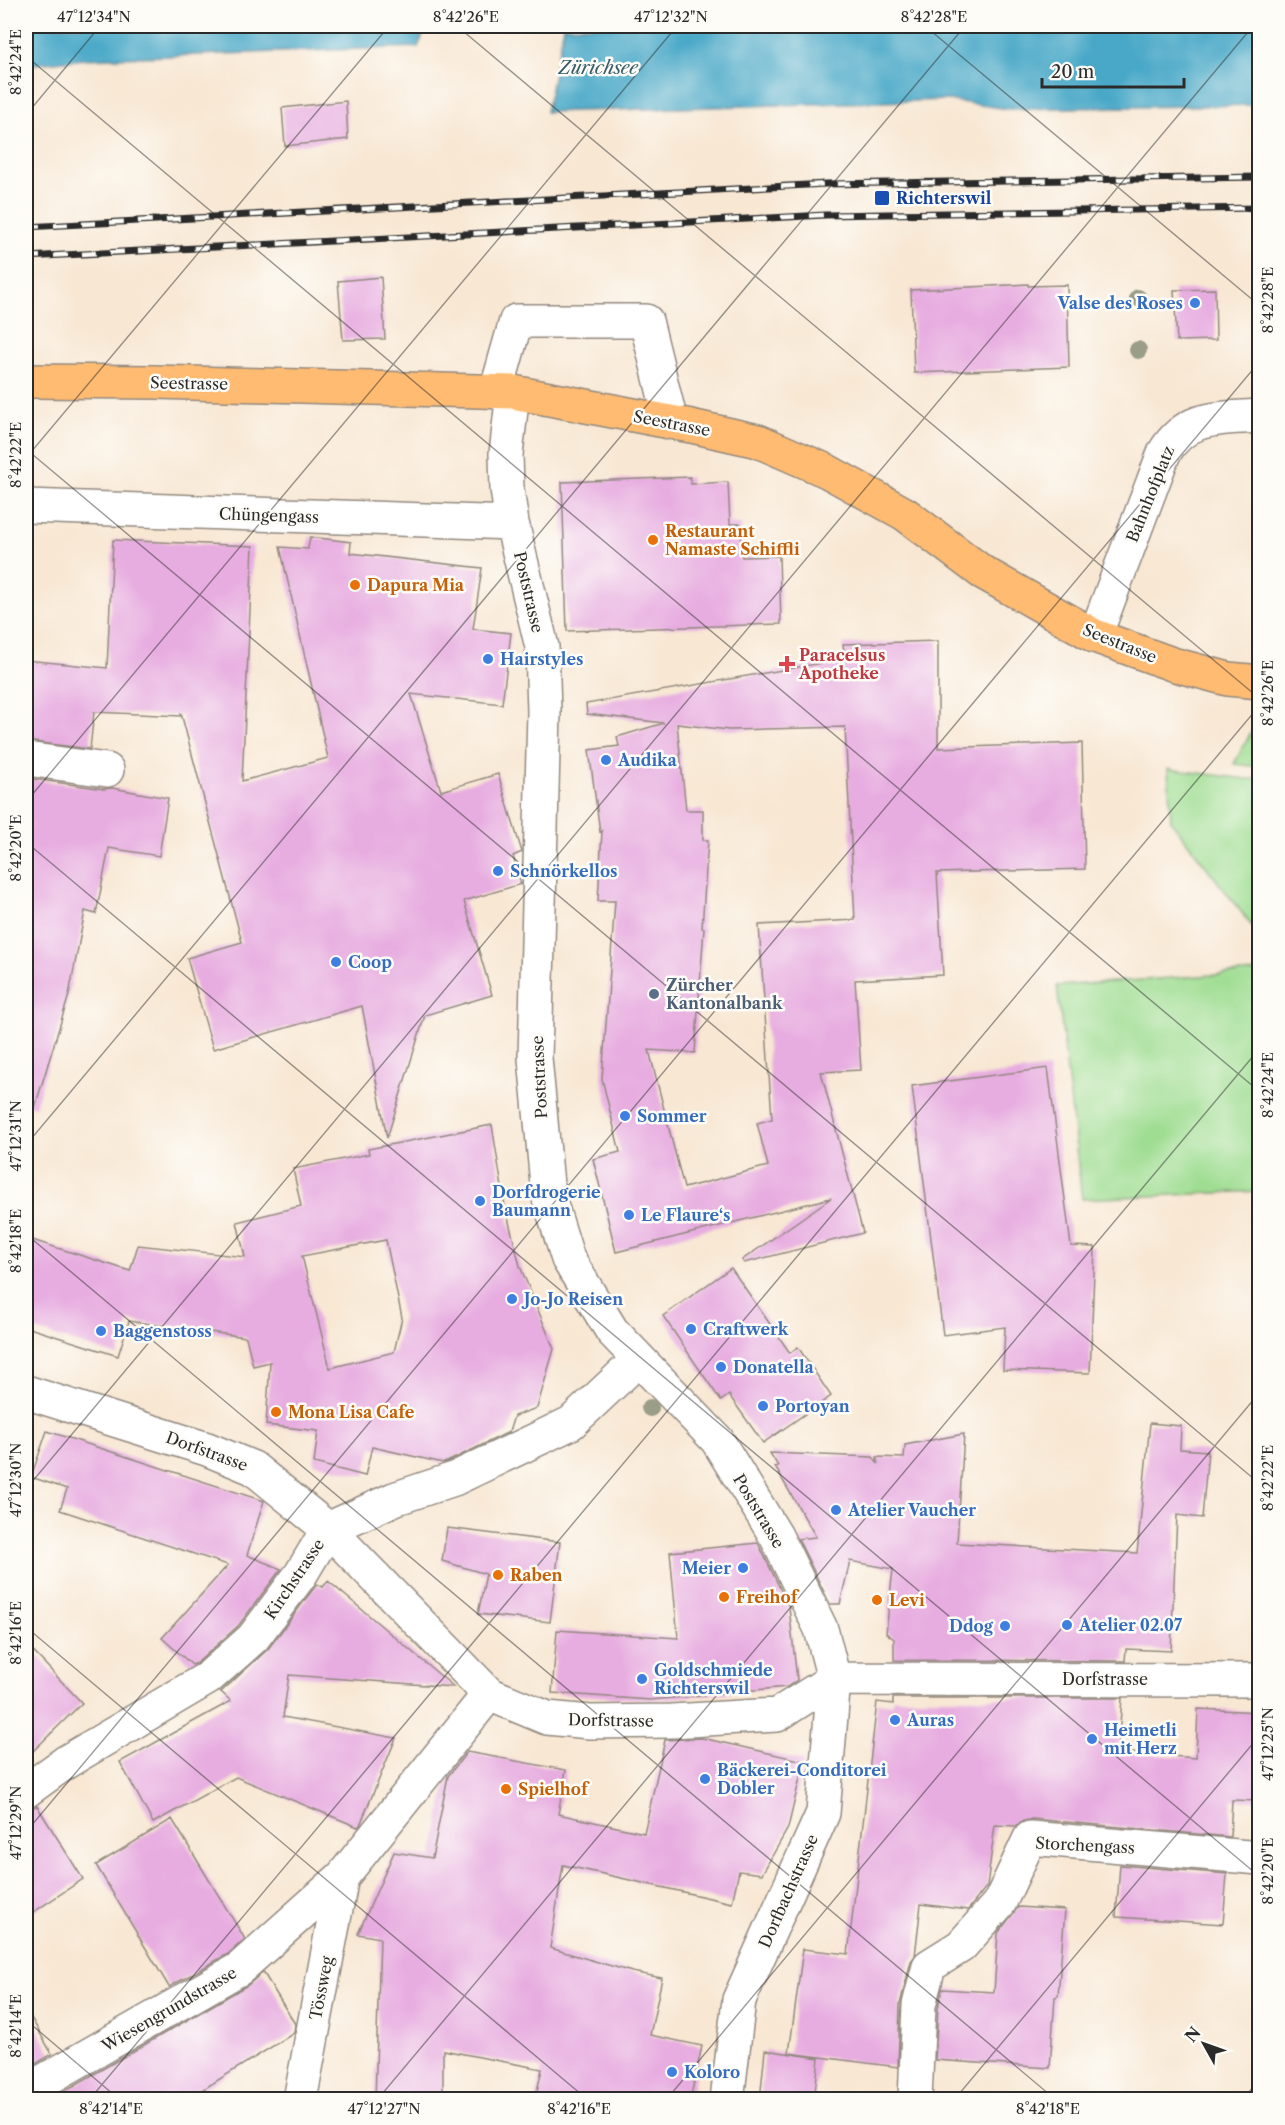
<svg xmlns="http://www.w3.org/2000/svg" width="1285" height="2125" viewBox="0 0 1285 2125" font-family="'Libre Caslon Text',serif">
  <rect width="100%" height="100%" fill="#fdfcf7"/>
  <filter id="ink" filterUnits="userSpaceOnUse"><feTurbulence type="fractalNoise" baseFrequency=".0167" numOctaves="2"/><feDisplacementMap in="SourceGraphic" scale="12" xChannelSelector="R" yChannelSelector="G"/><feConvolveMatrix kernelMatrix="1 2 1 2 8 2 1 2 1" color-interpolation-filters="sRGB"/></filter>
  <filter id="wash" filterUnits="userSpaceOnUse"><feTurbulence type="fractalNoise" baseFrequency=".008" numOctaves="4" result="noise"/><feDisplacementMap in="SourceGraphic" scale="24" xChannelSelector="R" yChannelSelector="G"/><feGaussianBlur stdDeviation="1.35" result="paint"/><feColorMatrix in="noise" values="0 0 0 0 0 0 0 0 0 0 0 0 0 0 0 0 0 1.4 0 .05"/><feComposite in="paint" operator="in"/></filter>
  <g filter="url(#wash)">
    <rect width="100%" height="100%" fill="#f8e7d3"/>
    <path fill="#9fdd92" stroke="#65845e" stroke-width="1.5" d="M1254 727H1259V767L1234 764Z
      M1168 769 1246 779H1259V935L1171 821Z
      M1257 972 1260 976 1259 1191 1082 1199 1057 986Z"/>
    <path fill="#4aa8c8" stroke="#3a6a7a" stroke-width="1.5" d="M26 26H427L418 47 84 59 26 65Z
      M564 26H1259V105L1007 109 947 100 546 112Z"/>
    <g id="blocks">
      <path fill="#e7ace0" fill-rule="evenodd" d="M346 101 348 139 285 146 282 108Z
        M381 277 385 339 343 340 338 281Z
        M1028 284V286L1067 285 1069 367 914 373 911 290Z
        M1215 289 1216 340 1177 341 1174 290Z
        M690 477 691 484 728 482 730 524H741L742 557 779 556 781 624 567 631 562 482Z
        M310 537 351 542 350 553 482 568 473 629 511 633 502 704 411 694 441 791 498 774 522 852 513 856 521 884 464 901 492 995 425 1015 387 1138 362 1006 213 1049 187 958 242 942 181 713V716L94 712 90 749 26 741V660L107 668 113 540 253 546 242 781 328 758 280 547 308 549Z
        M938 641V748L1082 743 1085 869 937 873 943 975 855 980 861 1070 821 1072 863 1233 744 1263 742 1260 831 1198 616 1252 593 1159 620 1152 602 1079 615 901H598L602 831 600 832 589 750 619 746 617 737 664 723 587 714 586 704 845 659 843 644ZM677 724 729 730 845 727 855 920 759 925 772 1119 757 1123 768 1166 684 1188 649 1050 695 1053 704 928H702L708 840H703V810H686Z
        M26 778 104 789 112 788 168 798 159 856 109 848 96 914 85 911 69 995 35 1107 26 1105Z
        M1048 1068 1071 1246 1095 1247 1090 1373 1003 1370 1005 1327 943 1335 912 1086Z
        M492 1125 505 1206 520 1266 554 1349 537 1408 514 1416 509 1432 447 1462 443 1463 372 1447 365 1476 314 1463 318 1431 266 1425 270 1362 253 1366 246 1337 129 1321 118 1356 26 1327V1238L130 1271 138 1245 245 1257 237 1222 301 1206 293 1169 369 1154 368 1149ZM386 1240 402 1318 394 1352 330 1368 302 1256Z
        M731 1268 790 1353 798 1347 831 1396 763 1443 729 1395 721 1401 663 1316Z
        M1150 1423 1181 1426 1180 1449 1208 1451 1202 1518 1177 1515 1171 1651 1126 1649 1125 1661 894 1660V1639L886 1633 893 1569 850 1561 840 1604H830L798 1539 816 1537 775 1467 778 1466 770 1453 873 1457 878 1464 877 1457 904 1458 905 1445 964 1434 957 1543 1137 1553Z
        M47 1431 264 1501 247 1555 281 1569 239 1625 197 1663 192 1665 162 1638 228 1565 60 1510 67 1489 31 1477Z
        M447 1528 560 1542 550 1622 478 1614 486 1574 442 1561Z
        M758 1543 789 1607 797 1680 787 1687 650 1700 552 1693 557 1630 678 1638 670 1552Z
        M328 1581 454 1687 289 1675 283 1717 396 1738 360 1825 358 1827 236 1777 153 1823 120 1762 231 1701 221 1692 268 1649 317 1584 323 1587Z
        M26 1644 82 1703 26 1758Z
        M893 1698H1122L1118 1752 1196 1758 1198 1709 1260 1712V1801L1232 1800 1230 1837 1032 1819 1021 1822 1016 1826 995 1825 987 1886 968 1910 921 1904 915 1956 911 1961 900 2004 898 2067 789 2053 803 1949 848 1954 877 1702 893 1704Z
        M702 1738 804 1761 788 1828 762 1874 739 1871 732 1903 563 1865 550 1948 632 1972 662 1978 650 2035 702 2046 690 2100H535L542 2069 443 2050V2100H375L380 1938 358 1934 394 1852 432 1858 448 1776 467 1752 566 1770 558 1814 644 1833 665 1740Z
        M37 1806 83 1879 26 1917V1809Z
        M172 1819 245 1939 228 1954 169 1987 96 1865Z
        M1120 1865 1227 1874 1223 1924 1116 1917Z
        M1018 1907 1065 1910 1058 1996 1055 1997 1050 2068 935 2060 938 2008 942 1989 994 1992 998 1933Z
        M263 1972 295 2024 294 2033 186 2100H49L248 1985Z
        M26 2009 52 2054 26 2070Z
        M765 2050 819 2058 814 2100H760Z"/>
    </g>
  </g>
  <g filter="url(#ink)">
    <use href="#blocks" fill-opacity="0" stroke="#92897f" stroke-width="1.5"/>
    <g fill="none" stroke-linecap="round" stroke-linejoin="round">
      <g stroke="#92897f" stroke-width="36">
        <path id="minor" d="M496 392 516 321H646L671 422
          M513 392 506 454 507 489 512 523 542 647 544 712 535 1058 548 1195 568 1259 612 1331 717 1440 776 1536 821 1629 834 1679 823 1813 739 2000 727 2100
          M26 506 512 523
          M1095 636 1164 453C1187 414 1220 419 1260 416
          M26 759 107 770
          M26 1392 207 1449 253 1468 328 1529 489 1694 547 1718 590 1722 672 1721 777 1715 834 1679 1260 1680
          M26 1791 66 1762 208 1678 253 1638 301 1574 328 1529 394 1499 454 1479 571 1423 639 1359
          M26 2091 239 1969 342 1877 489 1694
          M300 2100 342 1877
          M915 2100 919 2005 929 1966 961 1946 1000 1902 1030 1838 1260 1858"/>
      </g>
      <g stroke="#92897f" stroke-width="36">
        <path id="major" d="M26 381 155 382 513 392 691 426 758 441 827 471 905 514 982 572 1095 636 1172 664 1228 679 1260 682"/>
      </g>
      <use href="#minor" stroke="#fff" stroke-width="33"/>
      <use href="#major" stroke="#ffbb71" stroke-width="33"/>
      <g stroke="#2b2b2b" stroke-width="7">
        <path id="rail" d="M26 227 826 184 1260 177
          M26 257 825 215 1260 208"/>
      </g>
      <use href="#rail" stroke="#fdfcf7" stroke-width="4.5" stroke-dasharray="14" stroke-linecap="butt"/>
    </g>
    <g fill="#9a9d88">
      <circle cx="1138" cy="298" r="9"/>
      <circle cx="1138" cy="350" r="9"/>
      <circle cx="650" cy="1408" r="9"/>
    </g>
  </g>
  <path fill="none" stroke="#2b2b2b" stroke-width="1.5" stroke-opacity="0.45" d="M457 26 1260 699M925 26 1260 306M26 56 1260 1092M26 115 100 26M26 449 1260 1484M26 458 389 26M26 802 677 26M26 842 1260 1877M26 1145 965 26M26 1234 1056 2100M26 1489 1253 26M26 1627 588 2100M26 1832 1260 361M26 2020 120 2100M89 2100 1260 705M377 2100 1260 1048M666 2100 1260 1392M954 2100 1260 1735M1242 2100 1260 2079"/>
  <rect fill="#1a4fb4" stroke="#fdfcf7" stroke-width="2" x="874" y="190" width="16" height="16" rx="3"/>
  <g fill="#3f7fe0" stroke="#fdfcf7" stroke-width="2">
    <circle cx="1195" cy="303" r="6"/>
    <circle cx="488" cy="659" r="6"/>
    <circle cx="606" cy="760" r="6"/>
    <circle cx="498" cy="871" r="6"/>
    <circle cx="336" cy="962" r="6"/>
    <circle cx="625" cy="1116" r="6"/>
    <circle cx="480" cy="1201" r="6"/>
    <circle cx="629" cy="1215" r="6"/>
    <circle cx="512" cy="1299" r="6"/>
    <circle cx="691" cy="1329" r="6"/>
    <circle cx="101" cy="1331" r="6"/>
    <circle cx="721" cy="1367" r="6"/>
    <circle cx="763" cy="1406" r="6"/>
    <circle cx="836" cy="1510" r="6"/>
    <circle cx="743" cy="1568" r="6"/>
    <circle cx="1067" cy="1625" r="6"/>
    <circle cx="1005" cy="1626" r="6"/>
    <circle cx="642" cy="1679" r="6"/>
    <circle cx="895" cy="1720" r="6"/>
    <circle cx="1092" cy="1739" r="6"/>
    <circle cx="705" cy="1779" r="6"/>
    <circle cx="672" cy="2072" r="6"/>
  </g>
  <g fill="#e8710a" stroke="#fdfcf7" stroke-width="2">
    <circle cx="653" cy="540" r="6"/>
    <circle cx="355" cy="585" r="6"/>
    <circle cx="276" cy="1412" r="6"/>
    <circle cx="498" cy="1575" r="6"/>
    <circle cx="724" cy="1597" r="6"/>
    <circle cx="877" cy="1600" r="6"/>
    <circle cx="506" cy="1789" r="6"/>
  </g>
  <path fill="#e0444e" stroke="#fdfcf7" stroke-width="2" d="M784 655h6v6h6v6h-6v6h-6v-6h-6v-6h6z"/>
  <circle fill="#5c6f8a" stroke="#fdfcf7" stroke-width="2" cx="654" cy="994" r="6"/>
  <g text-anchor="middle" stroke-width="5" stroke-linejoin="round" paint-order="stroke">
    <g font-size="16" font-weight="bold" fill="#164399" stroke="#fdfcf7" text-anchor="start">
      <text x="896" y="204">Richterswil</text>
    </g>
    <g font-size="16" font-weight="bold" fill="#366cbe" stroke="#fdfcf7" text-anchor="start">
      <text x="1183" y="309" text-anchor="end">Valse des Roses</text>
      <text x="500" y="665">Hairstyles</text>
      <text x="618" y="766">Audika</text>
      <text x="510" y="877">Schnörkellos</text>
      <text x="348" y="968">Coop</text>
      <text x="637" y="1122">Sommer</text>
      <text x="492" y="1198">Dorfdrogerie<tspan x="492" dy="18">Baumann</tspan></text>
      <text x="641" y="1221">Le Flaure‘s</text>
      <text x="524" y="1305">Jo-Jo Reisen</text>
      <text x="703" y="1335">Craftwerk</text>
      <text x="113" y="1337">Baggenstoss</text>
      <text x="733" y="1373">Donatella</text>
      <text x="775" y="1412">Portoyan</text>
      <text x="848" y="1516">Atelier Vaucher</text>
      <text x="731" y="1574" text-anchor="end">Meier</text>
      <text x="1079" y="1631">Atelier 02.07</text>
      <text x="993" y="1632" text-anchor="end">Ddog</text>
      <text x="654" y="1676">Goldschmiede<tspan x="654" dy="18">Richterswil</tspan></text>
      <text x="907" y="1726">Auras</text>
      <text x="1104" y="1736">Heimetli<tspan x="1104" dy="18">mit Herz</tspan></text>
      <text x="717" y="1776">Bäckerei-Conditorei<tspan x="717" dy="18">Dobler</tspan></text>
      <text x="684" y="2078">Koloro</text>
    </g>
    <g font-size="16" fill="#2b2b2b" stroke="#fdfcf7">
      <text transform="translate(189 383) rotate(1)" y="6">Seestrasse</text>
      <text transform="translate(672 423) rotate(11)" y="6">Seestrasse</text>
      <text transform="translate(1150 494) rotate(-68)" y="6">Bahnhofplatz</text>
      <text transform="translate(269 515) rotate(2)" y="6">Chüngengass</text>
      <text transform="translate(529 592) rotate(77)" y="6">Poststrasse</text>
      <text transform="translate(1120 643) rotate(22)" y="6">Seestrasse</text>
      <text transform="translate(539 1077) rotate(-93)" y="6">Poststrasse</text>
      <text transform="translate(207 1451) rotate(20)" y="6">Dorfstrasse</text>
      <text transform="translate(759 1511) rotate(59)" y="6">Poststrasse</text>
      <text transform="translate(294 1579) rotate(-56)" y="6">Kirchstrasse</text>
      <text x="1105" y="1685">Dorfstrasse</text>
      <text transform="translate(611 1720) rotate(1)" y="6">Dorfstrasse</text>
      <text transform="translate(1085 1845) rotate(3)" y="6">Storchengass</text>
      <text transform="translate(788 1891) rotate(-66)" y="6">Dorfbachstrasse</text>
      <text transform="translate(321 1988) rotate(-79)" y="6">Tössweg</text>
      <text transform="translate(169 2009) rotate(-30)" y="6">Wiesengrundstrasse</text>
    </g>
    <g font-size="16" font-weight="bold" fill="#c56008" stroke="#fdfcf7" text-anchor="start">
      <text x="665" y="537">Restaurant<tspan x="665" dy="18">Namaste Schiffli</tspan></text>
      <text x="367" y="591">Dapura Mia</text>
      <text x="288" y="1418">Mona Lisa Cafe</text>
      <text x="510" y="1581">Raben</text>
      <text x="736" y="1603">Freihof</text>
      <text x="889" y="1606">Levi</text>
      <text x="518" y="1795">Spielhof</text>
    </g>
    <g font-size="16" font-weight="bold" fill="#be3a42" stroke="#fdfcf7" text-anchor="start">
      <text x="799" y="661">Paracelsus<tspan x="799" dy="18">Apotheke</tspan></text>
    </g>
    <g font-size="16" font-weight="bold" fill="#4e5e75" stroke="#fdfcf7" text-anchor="start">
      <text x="666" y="991">Zürcher<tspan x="666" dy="18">Kantonalbank</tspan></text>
    </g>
    <g font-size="18" font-style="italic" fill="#375d6a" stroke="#fdfcf7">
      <text x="598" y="74">Zürichsee</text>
    </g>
  </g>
  <rect width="1285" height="2125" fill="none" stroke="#fdfcf7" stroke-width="66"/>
  <g transform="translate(1204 2044) rotate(310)" stroke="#fdfcf7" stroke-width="4.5" paint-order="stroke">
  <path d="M0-4.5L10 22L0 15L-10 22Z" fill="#2b2b2b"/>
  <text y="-9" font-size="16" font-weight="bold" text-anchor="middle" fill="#2b2b2b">N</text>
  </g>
  <path d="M1042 78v9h142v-9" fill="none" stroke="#2b2b2b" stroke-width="3"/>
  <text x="1051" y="78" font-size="18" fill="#2b2b2b" stroke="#fdfcf7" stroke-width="4.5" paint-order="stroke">20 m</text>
  <rect x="33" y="33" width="1219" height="2059" fill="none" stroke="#2b2b2b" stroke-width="2"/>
  <g font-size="15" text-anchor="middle" fill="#2b2b2b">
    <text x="94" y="22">47°12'34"N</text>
    <text x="466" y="22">8°42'26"E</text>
    <text x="671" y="22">47°12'32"N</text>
    <text x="934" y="22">8°42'28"E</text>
    <text transform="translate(16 62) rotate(-90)" y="5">8°42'24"E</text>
    <text transform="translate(1268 300) rotate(-90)" y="5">8°42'28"E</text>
    <text transform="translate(16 455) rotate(-90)" y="5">8°42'22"E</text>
    <text transform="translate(1268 693) rotate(-90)" y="5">8°42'26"E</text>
    <text transform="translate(16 848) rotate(-90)" y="5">8°42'20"E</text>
    <text transform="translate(1268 1085) rotate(-90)" y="5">8°42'24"E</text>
    <text transform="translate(16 1136) rotate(-90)" y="5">47°12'31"N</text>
    <text transform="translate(16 1241) rotate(-90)" y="5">8°42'18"E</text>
    <text transform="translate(1268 1478) rotate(-90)" y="5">8°42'22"E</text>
    <text transform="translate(16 1480) rotate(-90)" y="5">47°12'30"N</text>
    <text transform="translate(16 1633) rotate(-90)" y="5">8°42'16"E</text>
    <text transform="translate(1268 1744) rotate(-90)" y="5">47°12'25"N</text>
    <text transform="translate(16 1823) rotate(-90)" y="5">47°12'29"N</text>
    <text transform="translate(1268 1871) rotate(-90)" y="5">8°42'20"E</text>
    <text transform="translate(16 2026) rotate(-90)" y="5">8°42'14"E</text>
    <text x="111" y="2114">8°42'14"E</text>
    <text x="384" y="2114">47°12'27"N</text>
    <text x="579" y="2114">8°42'16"E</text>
    <text x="1048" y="2114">8°42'18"E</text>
  </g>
</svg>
